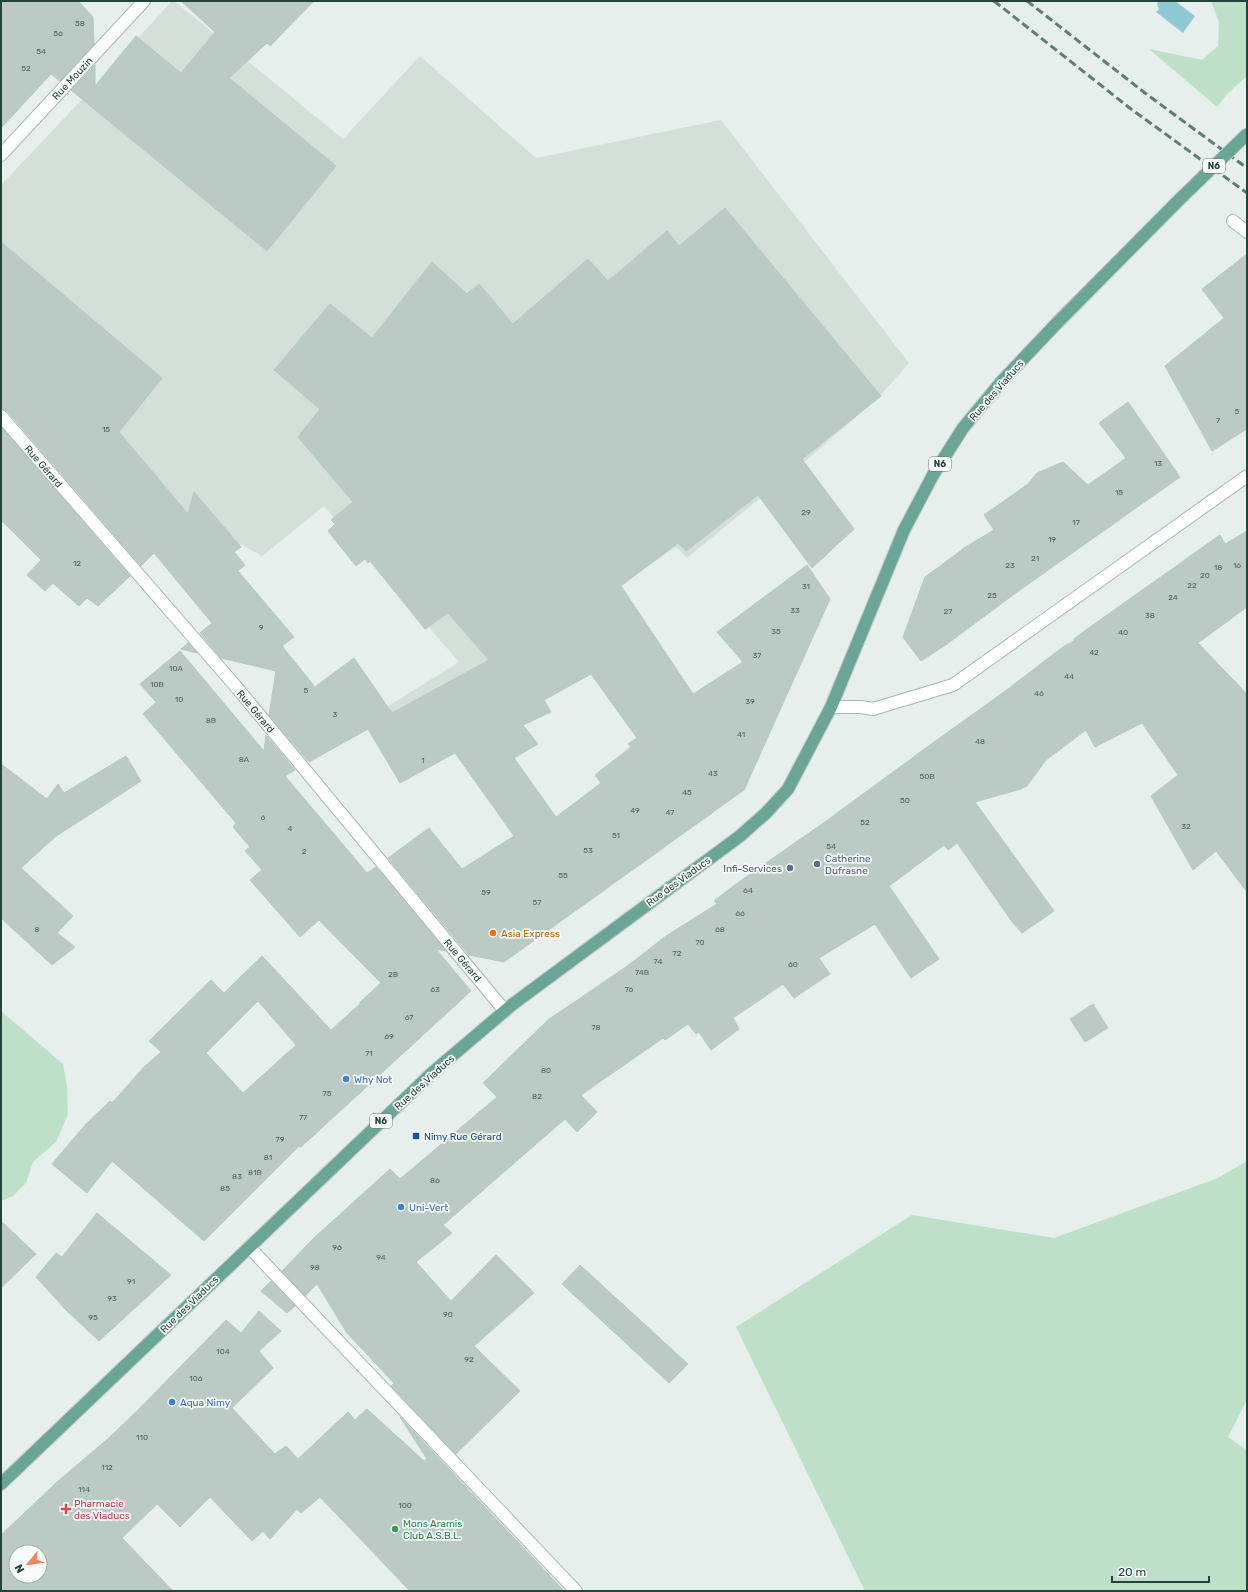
<svg xmlns="http://www.w3.org/2000/svg" width="1248" height="1592" viewBox="0 0 1248 1592" font-family="Rubik,sans-serif">
  <rect width="100%" height="100%" fill="#e6efeb"/>
  <path fill="#d4dfda" d="M172 1H174L343 139 420 56 536 158 721 120 909 363 878 398 803 463 687 558 676 547 601 597 592 670 366 720 459 662 324 506 262 556 182 512 1 386V185L90 91Z"/>
  <path fill="#bfe0c8" d="M1211 1H1247V76L1227 94 1217 107 1149 49 1202 60 1218 46 1219 22Z
    M1 1011 63 1064 67 1086 68 1114 56 1142 33 1162 26 1183 13 1196 1 1201Z
    M1247 1161V1400L1228 1437 1247 1450V1591H865L736 1327 912 1215 1054 1238 1218 1178Z"/>
  <path fill="#8ec9d4" d="M1158 1H1175L1195 16 1183 33 1156 12 1159 9 1157 5Z"/>
  <path fill="#bbcac4" stroke="#b8c9c2" fill-rule="evenodd" d="M1 1H78L93 17 94 44 60 81 51 74 1 128Z
    M181 1H314L270 46 267 43 229 78 336 166 267 251 71 90 95 65V86L136 36 181 73 215 32Z
    M725 208 881 396 802 459 854 529 812 568 758 495 686 551 678 543 621 586 693 694 743 662 717 632 807 565 830 599 744 790 504 962 469 955 388 858 429 828 462 869 514 836 455 753 400 783 368 729 309 762 269 715 276 671 221 658 200 633 212 623 154 553 141 566 7 411 1 409V242L162 378 119 432 188 514 194 492 241 547 234 552 245 565 238 571 294 637 282 646 315 687 354 658 392 713 489 660 448 613 425 629 370 561 368 563 365 559 356 566 328 531 335 524 331 520 353 502 298 437 320 409 274 370 330 304 372 338 432 262 467 294 479 284 513 324 588 259 608 281 667 231 679 246ZM591 674 637 738 628 744 631 747 595 775 601 783 556 817 514 758 538 744 523 725 551 712 544 700Z
    M1247 254V429L1212 451 1165 366 1224 318 1202 289Z
    M1128 402 1180 477 1017 592 947 644 921 661 903 637 925 577 962 550V549L994 530 984 515 1028 484 1037 473 1063 462 1088 485 1126 458 1099 423Z
    M1 427 130 576 98 606 87 598 79 606 53 583 45 591 27 575 41 560 1 520Z
    M1247 531V607L1198 643 1247 694V892L1216 851 1193 870 1151 796 1178 775 1142 723 1095 747 1086 730 1046 760 1027 786 1021 789 975 802 1054 911 1022 933 1013 923 957 843 948 850 944 845 889 886 939 959 911 978 875 924 819 958 830 974 794 998 783 984 733 1018 739 1029 711 1050 699 1032 696 1034 688 1024 665 1040 663 1038 581 1095 597 1112 577 1132 565 1119 443 1225 452 1233 416 1262 451 1301 496 1255 534 1293 474 1346 520 1391 456 1454 391 1386 394 1383 347 1333 317 1284 305 1296 282 1271 315 1237 390 1169 400 1179 497 1097 483 1083 549 1019 626 967 666 936 717 904 714 901 736 884 829 819 923 750 1008 689 1064 646 1074 641V639L1083 632 1220 535 1225 544Z
    M188 643 197 653 181 649Z
    M180 651 264 751 266 735 295 770 285 776 367 873 376 867 446 951 436 949 471 991 301 1147 299 1146 204 1241 112 1161 87 1193 52 1164 86 1124 110 1101 112 1103 145 1066 161 1052 149 1041 211 980 224 993 262 956 331 1030 360 1004V1002L381 983 319 920 300 937 250 880 262 870 245 851 250 847 233 827 236 823 143 714 156 702 140 684ZM258 1001 296 1045 243 1093 206 1053Z
    M126 756 141 781 55 837 21 868 73 916 57 933 75 947 52 965 1 918V764L47 799 58 784 64 793Z
    M1093 1004 1108 1028 1085 1042 1070 1019Z
    M97 1213 171 1275 99 1341 66 1310 36 1277 56 1253 62 1257Z
    M1 1221 36 1254 1 1288Z
    M580 1265 688 1364 669 1383 562 1284Z
    M271 1281 295 1306 287 1313 261 1291Z
    M259 1311 281 1331 259 1351 273 1368 232 1408 275 1454 286 1446 298 1459 348 1412 355 1420 367 1409 424 1461 427 1459 400 1417 564 1591H410L320 1497 301 1513 297 1509 270 1539 263 1531 252 1541 210 1497 180 1527 157 1504 122 1538 173 1591H1V1535L57 1482 110 1437 141 1407 226 1320 241 1333ZM16 1552H40V1576H16Z"/>
  <g fill="none" stroke-linecap="round" stroke-linejoin="round">
    <g stroke="#a8b8b2" stroke-width="14">
      <path id="minor" d="M1 155 144 1
        M1233 221 1247 232
        M1 416 238 689 505 1011
        M831 707H861L873 709 953 685 1247 476
        M249 1247 576 1591"/>
    </g>
    <g stroke="#c2cac8" stroke-width="14">
      <path id="major" d="M1 1484 433 1072 513 1004 740 836 766 813 788 789 831 707 904 530 933 475 963 428 1002 381 1057 323 1180 199"/>
    </g>
    <use href="#minor" stroke="#fff" stroke-width="12"/>
    <use href="#major" stroke="#6aa596" stroke-width="12"/>
    <path stroke="#5f7d75" stroke-width="3" stroke-dasharray="8 4" stroke-linecap="butt" d="M994 1 1131 109 1247 193
      M1027 1 1145 93 1247 168"/>
    <g stroke="#c2cac8" stroke-width="14" stroke-linecap="butt">
      <path id="major-bridge" d="M1180 199 1247 134"/>
    </g>
    <use href="#major-bridge" stroke="#6aa596" stroke-width="12"/>
  </g>
  <g fill="#5c6f8a" stroke="#f7fbf9" stroke-width="1.5">
    <circle cx="817" cy="864" r="4"/>
    <circle cx="790" cy="868" r="4"/>
  </g>
  <circle fill="#e8710a" stroke="#f7fbf9" stroke-width="1.5" cx="493" cy="933" r="4"/>
  <g fill="#3f7fe0" stroke="#f7fbf9" stroke-width="1.5">
    <circle cx="346" cy="1079" r="4"/>
    <circle cx="401" cy="1207" r="4"/>
    <circle cx="172" cy="1402" r="4"/>
  </g>
  <rect fill="#1a4fb4" stroke="#f7fbf9" stroke-width="1.5" x="412" y="1132" width="8" height="8" rx="2"/>
  <path fill="#e0444e" stroke="#f7fbf9" stroke-width="1.5" d="M64 1503h4v4h4v4h-4v4h-4v-4h-4v-4h4z"/>
  <circle fill="#2e9e5b" stroke="#f7fbf9" stroke-width="1.5" cx="395" cy="1529" r="4"/>
  <g text-anchor="middle" stroke-width="3.5" stroke-linejoin="round" paint-order="stroke">
    <g font-size="8" fill="#4a645c">
      <text x="80" y="26">58</text>
      <text x="58" y="36">56</text>
      <text x="41" y="54">54</text>
      <text x="26" y="71">52</text>
      <text x="1237" y="414">5</text>
      <text x="1218" y="423">7</text>
      <text x="106" y="432">15</text>
      <text x="1158" y="466">13</text>
      <text x="1119" y="495">15</text>
      <text x="806" y="515">29</text>
      <text x="1076" y="525">17</text>
      <text x="1052" y="542">19</text>
      <text x="1035" y="561">21</text>
      <text x="77" y="566">12</text>
      <text x="1010" y="568">23</text>
      <text x="1237" y="568">16</text>
      <text x="1218" y="570">18</text>
      <text x="1205" y="578">20</text>
      <text x="1192" y="588">22</text>
      <text x="806" y="589">31</text>
      <text x="992" y="598">25</text>
      <text x="1173" y="600">24</text>
      <text x="795" y="613">33</text>
      <text x="948" y="614">27</text>
      <text x="1150" y="618">38</text>
      <text x="261" y="630">9</text>
      <text x="776" y="634">35</text>
      <text x="1123" y="635">40</text>
      <text x="1094" y="655">42</text>
      <text x="757" y="658">37</text>
      <text x="176" y="671">10A</text>
      <text x="1069" y="679">44</text>
      <text x="157" y="687">10B</text>
      <text x="306" y="693">5</text>
      <text x="1039" y="696">46</text>
      <text x="179" y="702">10</text>
      <text x="750" y="704">39</text>
      <text x="335" y="717">3</text>
      <text x="211" y="723">8B</text>
      <text x="741" y="737">41</text>
      <text x="980" y="744">48</text>
      <text x="244" y="762">8A</text>
      <text x="423" y="763">1</text>
      <text x="713" y="776">43</text>
      <text x="927" y="779">50B</text>
      <text x="687" y="795">45</text>
      <text x="905" y="803">50</text>
      <text x="635" y="813">49</text>
      <text x="670" y="815">47</text>
      <text x="263" y="820">6</text>
      <text x="865" y="825">52</text>
      <text x="1186" y="829">32</text>
      <text x="290" y="831">4</text>
      <text x="616" y="838">51</text>
      <text x="831" y="849">54</text>
      <text x="588" y="853">53</text>
      <text x="304" y="854">2</text>
      <text x="563" y="878">55</text>
      <text x="748" y="893">64</text>
      <text x="486" y="895">59</text>
      <text x="537" y="905">57</text>
      <text x="740" y="916">66</text>
      <text x="37" y="932">8</text>
      <text x="720" y="932">68</text>
      <text x="700" y="945">70</text>
      <text x="677" y="956">72</text>
      <text x="658" y="964">74</text>
      <text x="793" y="967">60</text>
      <text x="642" y="975">74B</text>
      <text x="393" y="977">2B</text>
      <text x="435" y="992">63</text>
      <text x="629" y="992">76</text>
      <text x="409" y="1020">67</text>
      <text x="596" y="1030">78</text>
      <text x="389" y="1039">69</text>
      <text x="369" y="1056">71</text>
      <text x="546" y="1073">80</text>
      <text x="327" y="1096">75</text>
      <text x="537" y="1099">82</text>
      <text x="303" y="1120">77</text>
      <text x="280" y="1142">79</text>
      <text x="268" y="1160">81</text>
      <text x="255" y="1175">81B</text>
      <text x="237" y="1179">83</text>
      <text x="435" y="1183">86</text>
      <text x="225" y="1191">85</text>
      <text x="337" y="1250">96</text>
      <text x="381" y="1260">94</text>
      <text x="315" y="1270">98</text>
      <text x="131" y="1284">91</text>
      <text x="112" y="1301">93</text>
      <text x="448" y="1317">90</text>
      <text x="93" y="1320">95</text>
      <text x="223" y="1354">104</text>
      <text x="469" y="1362">92</text>
      <text x="196" y="1381">106</text>
      <text x="142" y="1440">110</text>
      <text x="107" y="1470">112</text>
      <text x="84" y="1492">114</text>
      <text x="405" y="1508">100</text>
    </g>
    <g fill="#f7fbf9" stroke="#637a73" stroke-width="1">
      <rect x="1203" y="159" width="22" height="14" rx="3"/>
      <rect x="929" y="457" width="22" height="14" rx="3"/>
      <rect x="370" y="1114" width="22" height="14" rx="3"/>
    </g>
    <g font-size="9" font-weight="bold" fill="#24423a">
      <text x="1214" y="169">N6</text>
      <text x="940" y="467">N6</text>
      <text x="381" y="1124">N6</text>
    </g>
    <g font-size="10" fill="#24423a" stroke="#f7fbf9">
      <text transform="translate(72 78) rotate(-47)" y="4">Rue Mouzin</text>
      <text transform="translate(996 390) rotate(-49)" y="4">Rue des Viaducs</text>
      <text transform="translate(44 466) rotate(49)" y="4">Rue Gérard</text>
      <text transform="translate(256 711) rotate(50)" y="4">Rue Gérard</text>
      <text transform="translate(678 881) rotate(-36)" y="4">Rue des Viaducs</text>
      <text transform="translate(463 960) rotate(50)" y="4">Rue Gérard</text>
      <text transform="translate(424 1082) rotate(-42)" y="4">Rue des Viaducs</text>
      <text transform="translate(189 1304) rotate(-44)" y="4">Rue des Viaducs</text>
    </g>
    <g font-size="10" fill="#4e5e75" stroke="#f7fbf9" text-anchor="start">
      <text x="825" y="862">Catherine<tspan x="825" dy="12">Dufrasne</tspan></text>
      <text x="782" y="872" text-anchor="end">Infi-Services</text>
    </g>
    <g font-size="10" fill="#c56008" stroke="#f7fbf9" text-anchor="start">
      <text x="501" y="937">Asia Express</text>
    </g>
    <g font-size="10" fill="#366cbe" stroke="#f7fbf9" text-anchor="start">
      <text x="354" y="1083">Why Not</text>
      <text x="409" y="1211">Uni-Vert</text>
      <text x="180" y="1406">Aqua Nimy</text>
    </g>
    <g font-size="10" fill="#164399" stroke="#f7fbf9" text-anchor="start">
      <text x="424" y="1140">Nimy Rue Gérard</text>
    </g>
    <g font-size="10" fill="#be3a42" stroke="#f7fbf9" text-anchor="start">
      <text x="74" y="1507">Pharmacie<tspan x="74" dy="12">des Viaducs</tspan></text>
    </g>
    <g font-size="10" fill="#27864d" stroke="#f7fbf9" text-anchor="start">
      <text x="403" y="1527">Mons Aramis<tspan x="403" dy="12">Club A.S.B.L.</tspan></text>
    </g>
  </g>
  <rect width="1248" height="1592" fill="none" stroke="#24423a" stroke-width="4"/>
  <g transform="translate(28 1564) rotate(241)"><circle r="19" fill="#f7fbf9" stroke="#a3b1ad"/>
  <path d="M0-3L7 15L0 10L-7 15Z" fill="#f4845f"/>
  <text y="-6" font-size="11" font-weight="bold" text-anchor="middle" fill="#24423a">N</text>
  </g>
  <path d="M1112 1576v6h97v-6" fill="none" stroke="#24423a" stroke-width="2"/>
  <text x="1118" y="1576" font-size="12" fill="#24423a" stroke="#f7fbf9" stroke-width="3" paint-order="stroke">20 m</text>
</svg>
